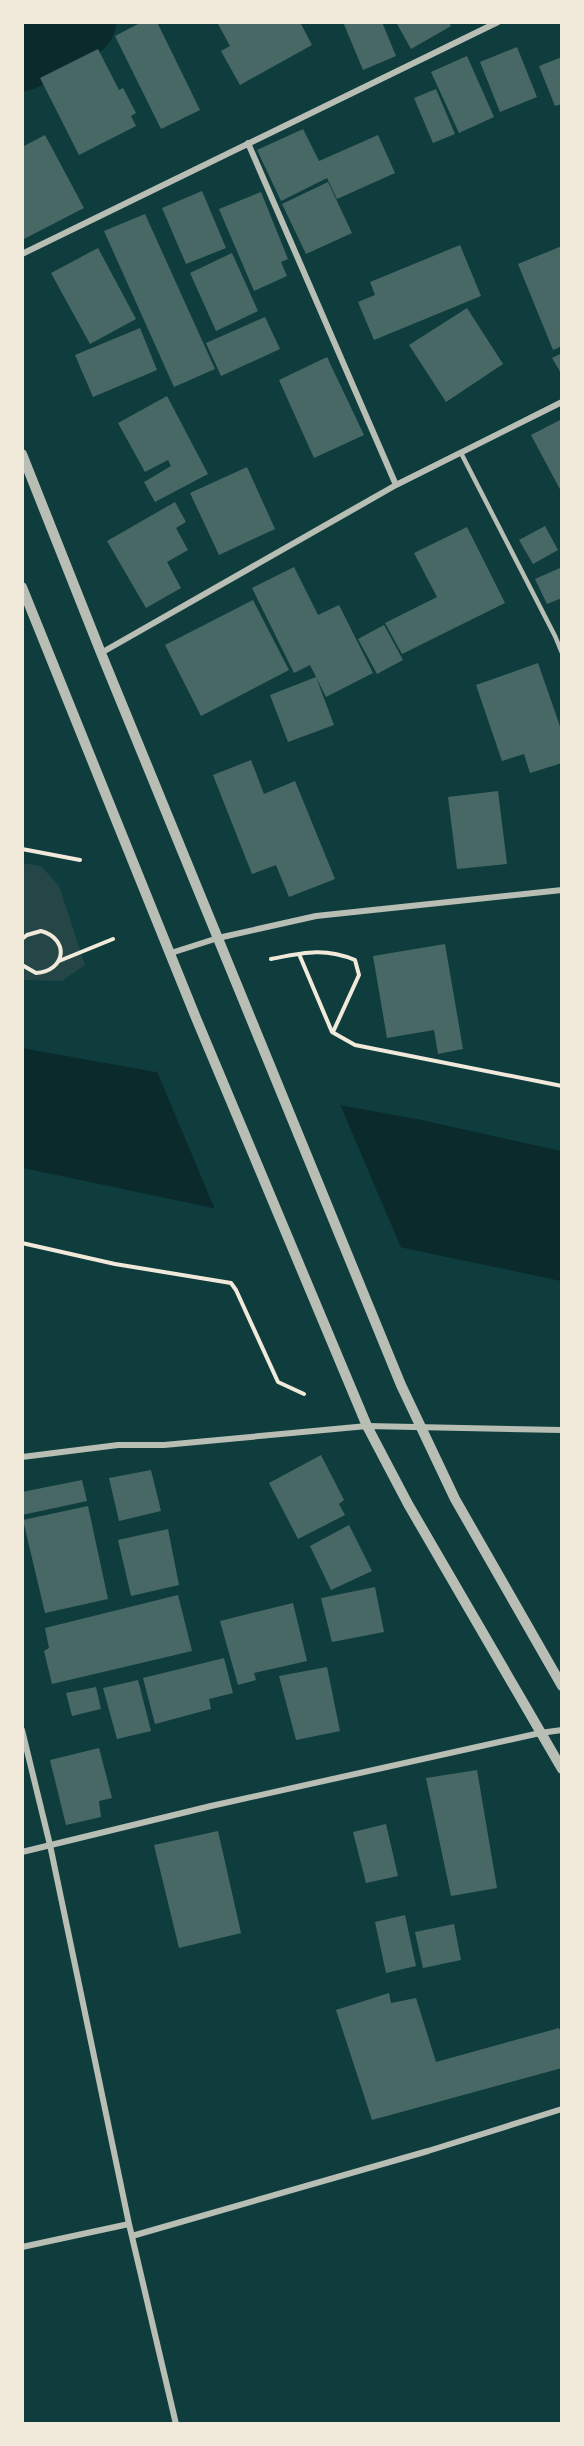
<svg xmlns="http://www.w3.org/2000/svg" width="584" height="2446" viewBox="0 0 584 2446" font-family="'Noto Sans',sans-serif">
  <rect width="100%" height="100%" fill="#0f3d3e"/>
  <path fill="#244646" d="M22 863 41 866 59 886 85 965 62 981 23 980Z"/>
  <path fill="#0a2a2b" d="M22 1048 417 1119 561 1151V1281L23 1168Z"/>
  <path fill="#0f3d3e" d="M156 1069 339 1102 402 1250 216 1212Z"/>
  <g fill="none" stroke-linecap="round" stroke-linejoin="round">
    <path stroke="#0a2a2b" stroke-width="72" d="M22 55 80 22"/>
  </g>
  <path fill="#486865" d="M142 22H157L200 110 161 129 115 36Z
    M217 22H300L312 45 240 85 221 51 230 46Z
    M343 22H382L396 56 363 70Z
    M396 22H449L451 26 411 49Z
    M517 47 537 97 500 112 480 62Z
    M98 49 119 90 123 88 136 113 131 116 136 126 79 155 40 78Z
    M467 56 494 117 459 133 431 72Z
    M562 57V104L555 106 539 66Z
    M436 89 455 134 433 143 414 98Z
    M303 129 319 161 378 135 395 173 337 199 327 178 281 201 257 150Z
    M45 135 84 208 22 240V147Z
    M328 182 352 233 306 254 282 204Z
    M202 191 226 248 186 264 162 208Z
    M261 192 288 259 281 262 287 276 254 291 219 209Z
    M145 214 215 369 174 387 104 231Z
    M460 245 481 296 374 340 358 302 375 295 370 282Z
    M562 246V346L553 350 518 264Z
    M98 248 136 319 90 344 51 273Z
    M232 253 258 311 216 331 190 273Z
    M467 308 503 364 446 402 409 345Z
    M265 317 280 349 221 376 206 343Z
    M140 328 157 370 93 397 75 355Z
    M562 353V375L552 358Z
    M327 357 364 435 314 458 279 380Z
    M167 396 208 474 155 502 144 482 171 466 168 460 145 472 118 423Z
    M562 419V493L531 435Z
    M247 467 275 529 219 555 190 493Z
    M175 502 186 522 176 528 188 550 167 562 181 588 146 608 107 541Z
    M545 526 558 550 533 564 519 540Z
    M467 527 505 603 402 654 385 623 437 597 414 553Z
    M294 567 318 615 339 605 373 673 326 697 310 665 294 673 252 588Z
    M562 567V598L547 604 535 579Z
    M253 600 289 670 201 716 165 645Z
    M384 625 403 660 377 674 358 639Z
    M538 663 562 732V763L530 773 524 754 502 761 476 685Z
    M316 677 334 725 288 742 270 695Z
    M251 760 264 794 295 781 335 879 289 897 276 865 252 874 213 775Z
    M498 791 507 864 457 869 448 797Z
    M445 944 463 1049 438 1054 434 1030 387 1038 373 956Z
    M321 1455 344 1500 339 1504 345 1515 298 1539 269 1483Z
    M151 1470 161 1511 119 1521 109 1478Z
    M82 1480 87 1501 22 1515V1492Z
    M88 1506 108 1599 45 1613 23 1520Z
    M349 1525 372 1571 331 1590 310 1546Z
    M168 1529 179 1585 131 1596 118 1540Z
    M375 1587 384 1632 332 1642 321 1598Z
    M178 1595 192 1651 52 1684 44 1651 49 1648 45 1628Z
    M293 1603 307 1661 254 1673 256 1680 238 1685 220 1621Z
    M224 1658 233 1693 209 1699 211 1709 155 1724 143 1678Z
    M327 1667 340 1731 296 1740 279 1676Z
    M138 1680 151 1731 117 1739 103 1688Z
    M96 1687 101 1709 72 1716 66 1693Z
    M99 1748 112 1798 99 1801 101 1817 66 1825 50 1760Z
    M477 1770 497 1888 451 1896 426 1778Z
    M386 1824 398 1876 366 1883 353 1832Z
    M218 1831 241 1933 179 1948 154 1845Z
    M405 1915 416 1966 386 1973 375 1922Z
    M454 1924 461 1960 423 1968 415 1932Z
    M389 1993 391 2003 416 1998 436 2062 559 2028 562 2036V2068L372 2120 336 2010Z"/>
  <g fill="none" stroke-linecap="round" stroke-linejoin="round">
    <path stroke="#f1e9da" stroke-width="4" d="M22 849 80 860
      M22 939 27 935 41 931C70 939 66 971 36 973L22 965
      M299 954 332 1032 355 1045 562 1086
      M271 959C302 953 324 947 355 960L359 975 333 1032
      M59 961 113 939
      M22 1243 115 1264 231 1283 236 1290 278 1382 304 1394"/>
    <path stroke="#b8beb3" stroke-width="4.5" d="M461 453 555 636 562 653"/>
    <path stroke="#b8beb3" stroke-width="6" d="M248 143 396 485
      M22 254 498 22
      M101 653 396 485 562 402
      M171 953 218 938 316 916 562 890
      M22 1457 118 1445H164L367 1426 562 1430
      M22 1730 50 1845 129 2224 176 2424
      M22 1852 211 1806 540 1733 562 1730
      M132 2236 428 2151 562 2109
      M22 2247 129 2224"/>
    <path stroke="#b8beb3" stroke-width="10" d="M22 454 101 653 401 1385 455 1499 562 1686
      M22 587 196 1018 367 1426 408 1504 562 1769"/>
  </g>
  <rect width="584" height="2446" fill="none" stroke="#f1e9da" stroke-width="48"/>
</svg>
